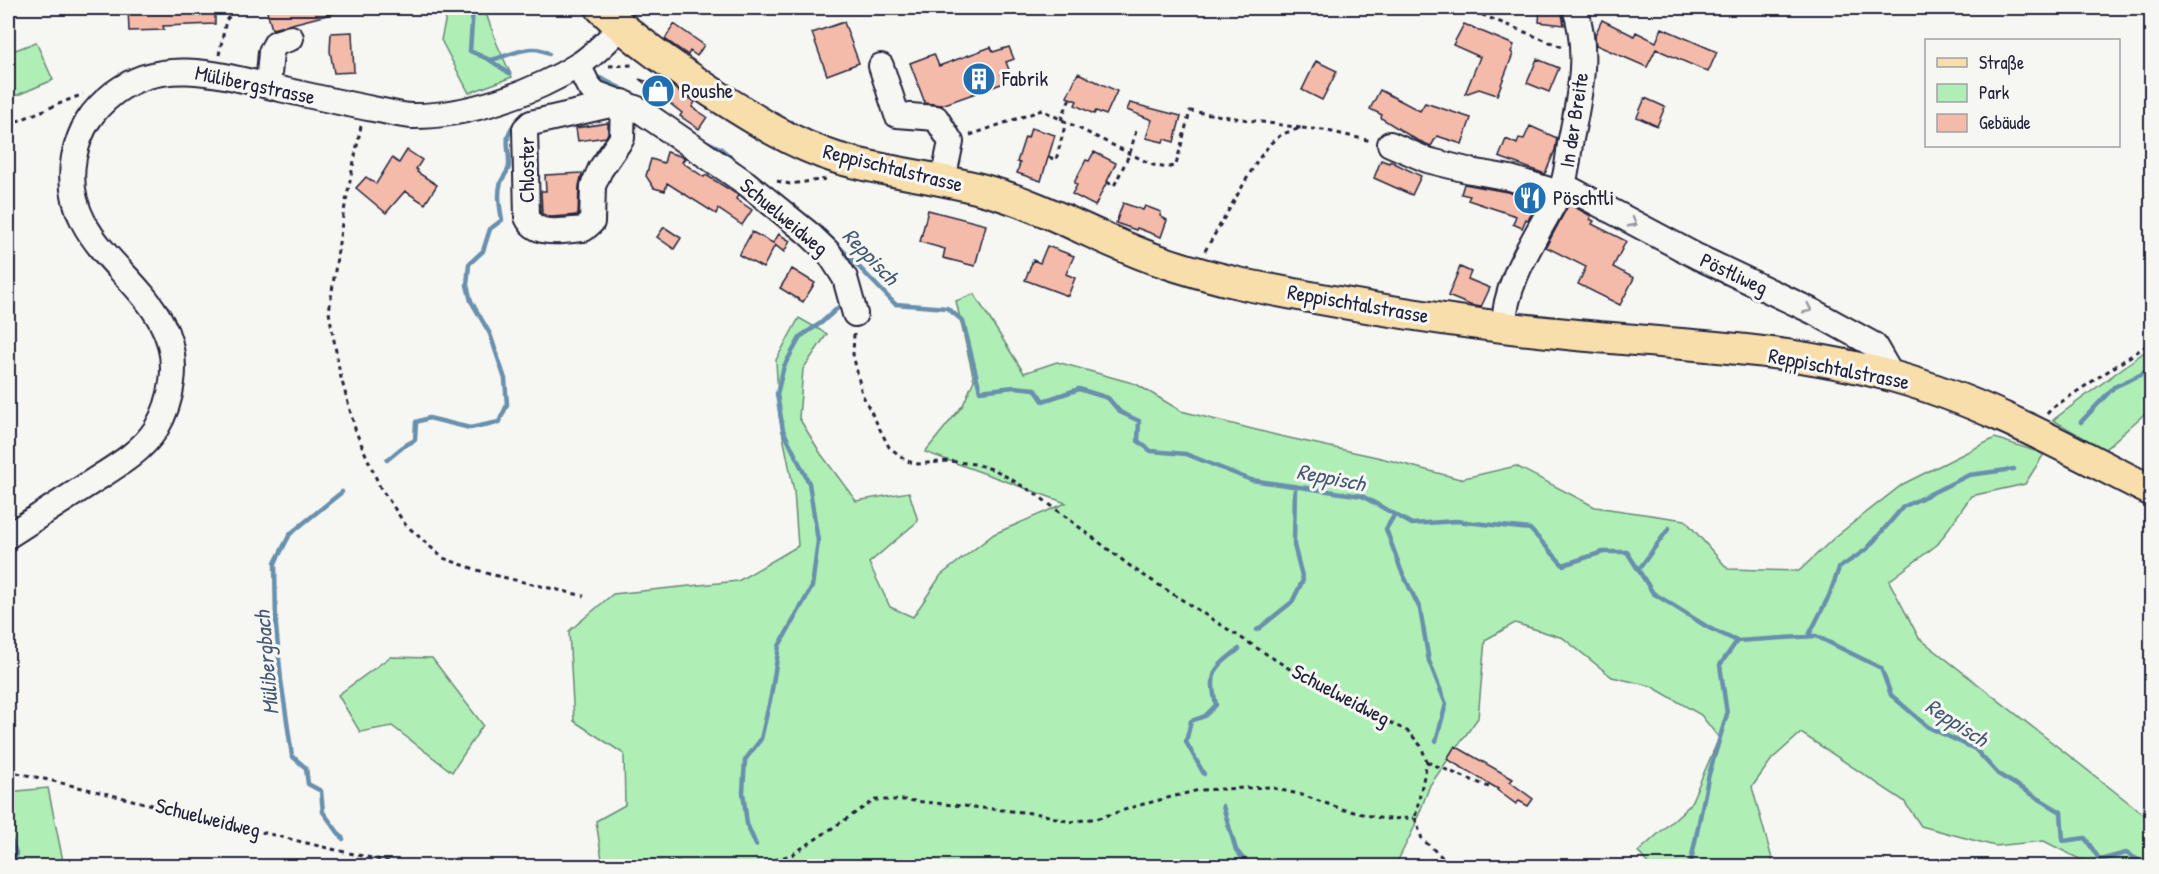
<svg xmlns="http://www.w3.org/2000/svg" width="2159" height="874" viewBox="0 0 2159 874" font-family="'Patrick Hand',sans-serif">
  <rect width="100%" height="100%" fill="#f6f6f2"/>
  <filter id="ink" filterUnits="userSpaceOnUse"><feTurbulence type="fractalNoise" baseFrequency=".0167" numOctaves="2"/><feDisplacementMap in="SourceGraphic" scale="12" xChannelSelector="R" yChannelSelector="G"/><feConvolveMatrix kernelMatrix="1 2 1 2 8 2 1 2 1" color-interpolation-filters="sRGB"/></filter>
  <g filter="url(#ink)">
    <path fill="#afefb6" stroke="#688878" stroke-width="1.5" d="M448 8H484L497 44 512 77 469 93 441 40Z
      M36 42 53 80 8 99V53Z
      M974 294 1024 373 1057 362 1136 384 1181 411 1280 436 1381 458 1460 479 1516 466 1595 507 1685 520 1728 569 1799 571 1835 537 1903 484 1995 438 2044 454 2025 484 1971 496 1938 544 1889 581 1919 638 2151 820V866H2093L2044 841 1995 846 1921 826 1904 801 1801 733 1772 759 1752 787 1774 866H1650L1638 852 1690 805 1719 738 1701 715 1651 686 1612 677 1563 638 1515 623 1485 640 1478 718 1430 785 1413 830 1395 866H603L596 821 625 805 624 754 574 721 569 631 613 594 738 581 798 546 794 491 779 416 776 360 799 318 827 334 803 369 799 418 821 454 856 501 909 492 918 521 869 563 890 607 913 617 941 575 994 534 1066 503 925 452 963 405 974 380 956 301Z
      M2151 347V408L2104 450 2053 420Z
      M390 657 432 658 483 725 452 772 392 726 360 732 338 695Z
      M48 788 64 866H8V792Z"/>
    <g fill="none" stroke-linecap="round" stroke-linejoin="round">
      <path stroke="#6890ad" stroke-width="4.5" d="M473 8 470 51 490 60C508 57 532 41 549 54
        M491 61 509 73
        M600 78 636 96
        M701 139 720 148 741 166
        M815 225 824 231 895 304 947 308 963 321 980 391 1014 387 1035 389 1043 401 1079 389 1108 398 1120 412 1139 421 1138 441 1151 451 1186 454 1251 480 1362 496 1412 524 1456 521 1530 529 1563 565 1603 552H1627L1653 593 1709 628 1737 641 1816 636 1881 668 1891 695 1928 727 1975 749 1998 774 2061 812 2063 841 2085 838 2100 860 2126 853 2149 866
        M2081 422 2114 387 2140 375 2152 367
        M387 460 404 446 415 440 416 422 429 418 470 428 499 422 507 405 505 379 490 334 471 301 467 285 469 264 483 251 490 229 502 220C500 208 497 194 501 182 503 176 509 172 509 165 510 147 501 136 518 121
        M342 492 290 534 275 563 276 626 281 680 292 756 306 768 308 784 321 791 323 812 343 839
        M1395 514 1386 529 1401 570 1420 609 1429 661 1446 704 1436 741
        M1639 569 1669 528
        M1257 630 1292 602 1303 580 1294 545 1295 486
        M1808 637 1829 596 1839 568 1867 549 1903 507 1969 475 2014 469
        M1204 774 1186 742 1191 721 1205 716 1216 705C1209 672 1213 669 1239 649
        M1223 806 1236 850 1249 866
        M8 832 16 853 14 866
        M756 845 747 824 743 792 745 760 761 739 771 696 779 646 812 587 818 541 809 483 783 430 777 394 784 366 801 336 821 323 841 305
        M1690 866 1709 774 1727 714 1720 665 1737 641"/>
    </g>
    <path fill="#f4bbab" stroke="#22223b" stroke-width="1.5" d="M128 8H215V24L163 26 164 30 129 31Z
      M266 8H338L339 12 272 29Z
      M1540 8H1561L1564 25 1539 22Z
      M1602 20 1634 36 1636 32 1656 42 1662 28 1717 52 1708 72 1656 49 1647 67 1596 45 1595 35Z
      M844 22 859 63 827 75 812 33Z
      M674 24 704 45 697 56 690 51 688 55 665 39Z
      M1464 24 1514 45 1511 52 1513 54 1497 95 1479 89 1465 94 1480 57 1453 45Z
      M352 32 354 72 334 73 330 51 331 33Z
      M991 47 993 52 1009 47 1014 59 1006 62 1009 70 1001 73 1004 83 942 105 925 103 910 63 934 54 939 66Z
      M1537 59 1559 68 1549 92 1527 83Z
      M1316 61 1337 71 1322 100 1302 90Z
      M1078 73 1117 91 1106 115 1096 111 1094 114 1075 105 1077 101 1067 97Z
      M639 79 668 88 670 85 695 102 692 107 707 117 699 129 680 116 682 113Z
      M1380 90 1420 111 1425 103 1471 118 1462 144 1437 136 1431 146 1415 139 1381 118 1382 115 1370 109Z
      M1645 98 1665 107 1657 126 1637 117Z
      M1130 103 1181 116 1174 142 1164 139 1163 142 1146 138 1152 120 1127 110Z
      M608 123V133L606 137 578 141 576 128Z
      M1530 126 1557 138 1555 150 1545 174 1499 157 1506 139 1517 144 1519 138 1524 139Z
      M1031 128 1055 135 1041 181 1017 173 1020 163 1017 162 1025 137 1028 138Z
      M407 150 422 160 416 169 418 170 417 172 437 185 425 204 405 191 386 213 356 188 366 177 376 184 392 158 399 163Z
      M667 152 683 157 685 158 682 162 704 177 706 175 738 195 736 199 752 210 742 225 718 209 716 214 667 183 665 191 654 188 646 176 651 159 664 163Z
      M1094 152 1116 163 1095 206 1072 194 1077 185 1074 183 1086 160 1089 161Z
      M1381 160 1389 163 1390 161 1421 176 1412 195 1374 178Z
      M582 173 579 186 578 215 551 217 542 214 541 191H546L545 175Z
      M1464 184 1507 192 1538 202 1528 220 1526 219 1522 228 1513 224 1516 216 1468 200 1470 196 1461 194Z
      M1123 203 1143 210 1145 206 1161 212 1160 216 1167 220 1161 237 1137 228 1136 230 1116 223Z
      M1569 204 1591 216 1590 219 1594 221 1592 224 1626 241 1613 267 1634 278 1620 305 1578 284 1586 267 1546 247Z
      M928 210 986 225 975 266 943 258 945 249 920 242Z
      M664 227 681 238 674 249 657 237Z
      M752 232 773 243 779 234 790 241 784 252 775 245 763 268 739 255Z
      M1047 246 1074 256 1066 274 1075 278 1068 296 1025 280 1033 260 1040 263Z
      M1460 267 1471 272 1468 279 1490 288 1481 307 1470 305 1448 296Z
      M792 269 815 283 803 302 780 288Z
      M1455 746 1513 779 1510 782 1533 799 1528 806 1519 801 1516 804 1497 790 1498 789 1447 759Z"/>
    <g fill="none" stroke-linecap="round" stroke-linejoin="round">
      <g stroke="#22223b" stroke-width="28">
        <path id="minor" d="M578 65 588 85 595 93 638 109 746 183 808 233 829 253 845 278 855 314
          M881 66 897 115 936 118 951 142
          M268 86 271 52 276 43 291 38
          M623 102 622 138 600 170 593 186 592 222 584 229C565 230 536 238 527 217L525 129 531 123Z
          M1390 144 1427 160 1471 171 1510 178 1559 193
          M943 180 951 142
          M1563 185 1698 257 1814 312 1874 345 1892 376
          M1504 328C1503 280 1541 231 1561 189 1567 176 1568 158 1570 144 1579 98 1590 53 1575 8
          M8 536C34 519 61 502 87 485 111 469 140 454 156 429 165 414 170 399 172 382 186 283 55 260 74 157 80 129 91 111 114 93 163 55 226 76 280 89 311 96 342 103 373 109 385 111 399 115 411 116 465 117 534 93 580 64 595 54 608 40 621 27"/>
      </g>
      <g stroke="#22223b" stroke-width="34">
        <path id="major" d="M601 8C635 41 674 67 713 93 752 118 792 144 837 158 887 173 941 177 991 192 1047 208 1097 238 1152 258 1183 269 1215 278 1247 285 1353 306 1460 324 1567 334 1675 345 1789 347 1895 377 1985 402 2068 449 2152 491"/>
      </g>
      <path stroke="#22223b" stroke-width="3" stroke-dasharray="4.5 4.5" stroke-linecap="butt" d="M1465 8 1562 47
        M219 55 226 20 238 8
        M609 66 632 65
        M1061 120 1070 98
        M8 125 83 94
        M361 126 343 216 329 312 340 374 356 432 380 487 405 524 443 558 489 574 584 596
        M970 135 1042 110 1153 165 1167 168 1176 165 1190 111 1301 128
        M1049 157 1056 160 1066 122
        M777 181 790 184 827 179
        M1107 182 1114 186 1130 153 1136 131
        M1205 251 1257 161 1271 143 1282 134 1301 128 1323 130 1372 141
        M854 334 853 354 862 394 889 447 907 461 918 464 949 461 975 464 995 470 1036 494 1134 569 1313 684 1409 732 1421 746 1427 762 1415 818
        M2047 414 2052 408 2152 342
        M1427 762 1489 787
        M8 771C142 800 274 838 409 866
        M1415 818 1422 839 1451 865 1456 866
        M623 866 642 862 757 866 793 854 875 800H905L1041 814 1070 822 1099 818 1140 805 1199 790 1269 787 1302 795 1345 810 1384 819 1414 818"/>
      <use href="#minor" stroke="#f6f6f2" stroke-width="24"/>
      <use href="#major" stroke="#f8deab" stroke-width="30"/>
    </g>
    <defs><path id="oneway-chevron" d="M-2-3.5L2.5 0L-2 3.5" fill="none" stroke-width="1.6" stroke-linecap="round" stroke-linejoin="round" transform="scale(1.5)"/></defs>
    <g stroke="#9797a0">
      <use href="#oneway-chevron" transform="translate(1633 223) rotate(28)"/>
      <use href="#oneway-chevron" transform="translate(1808 309) rotate(26)"/>
    </g>
  </g>
  <defs>
    <g id="building-disc" transform="scale(1.725)"><circle r="9.5" fill="#1f6fb2" stroke="#f6f6f2"/><path d="M-4-6H4V6H1V3H-1V6H-4ZM-2.5-4.3h1.7v1.8h-1.7ZM.8-4.3h1.7v1.8H.8ZM-2.5-1h1.7V.8h-1.7ZM.8-1h1.7V.8H.8Z" fill="#fff"/></g>
    <g id="shop-disc" transform="scale(1.725)"><circle r="9.5" fill="#1f6fb2" stroke="#f6f6f2"/><path d="M-5-2.5h2.3a2.7 3.5 0 0 1 5.4 0H5L5.5 6h-11ZM-1.5-2.5h3a1.5 2.3 0 0 0-3 0Z" fill="#fff"/></g>
    <g id="restaurant-disc" transform="scale(1.725)"><circle r="9.5" fill="#1f6fb2" stroke="#f6f6f2"/><path d="M-5-6h1v4h1v-4h1v4h1v-4h1v5L-1.5 .5V6h-2V.5L-5-1ZM5-6V6H3V1.5H1.5Q1.5-4 5-6Z" fill="#fff"/></g>
  </defs>
  <g fill-rule="evenodd">
    <use href="#building-disc" x="979" y="79"/>
    <use href="#shop-disc" x="658" y="91"/>
    <use href="#restaurant-disc" x="1530" y="198"/>
  </g>
  <g text-anchor="middle" stroke-width="6" stroke-linejoin="round" paint-order="stroke">
    <g font-size="21" fill="#22223b" stroke="#f6f6f2" text-anchor="start">
      <text x="1002" y="86">Fabrik</text>
      <text x="681" y="98">Poushe</text>
      <text x="1553" y="205">Pöschtli</text>
    </g>
    <g font-size="21" fill="#22223b" stroke="#f6f6f2">
      <text transform="translate(255 85) rotate(12)" y="7">Mülibergstrasse</text>
      <text transform="translate(1574 120) rotate(-81)" y="7">In der Breite</text>
      <text transform="translate(893 168) rotate(14)" y="7">Reppischtalstrasse</text>
      <text transform="translate(527 170) rotate(-90)" y="7">Chloster</text>
      <text transform="translate(784 217) rotate(40)" y="7">Schuelweidweg</text>
      <text transform="translate(1734 274) rotate(25)" y="7">Pöstliweg</text>
      <text transform="translate(1358 304) rotate(10)" y="7">Reppischtalstrasse</text>
      <text transform="translate(1839 369) rotate(11)" y="7">Reppischtalstrasse</text>
      <text transform="translate(1341 695) rotate(28)" y="7">Schuelweidweg</text>
      <text transform="translate(208 818) rotate(14)" y="7">Schuelweidweg</text>
    </g>
    <g font-size="22" font-style="italic" fill="#455974" stroke="#f6f6f2">
      <text transform="translate(871 256) rotate(46)" y="8">Reppisch</text>
      <text transform="translate(1331 477) rotate(11)" y="8">Reppisch</text>
      <text transform="translate(266 663) rotate(-95)" y="8">Mülibergbach</text>
      <text transform="translate(1957 722) rotate(33)" y="8">Reppisch</text>
    </g>
  </g>
  <rect width="2159" height="874" fill="none" stroke="#f6f6f2" stroke-width="30"/>
  <rect x="15" y="15" width="2129" height="844" fill="none" stroke="#22223b" stroke-width="2" filter="url(#ink)"/>
  <rect x="1925" y="39" width="195" height="108" fill="#f6f6f2" stroke="#a1a1a9" stroke-width="1.5"/>
  <rect x="1937" y="58" width="30" height="9" fill="#f8deab" stroke="#a1a1a9" stroke-width="1.5"/>
  <text x="1979" y="69" font-size="18" fill="#22223b">Straße</text>
  <rect x="1937" y="84" width="30" height="18" fill="#afefb6" stroke="#a1a1a9" stroke-width="1.5"/>
  <text x="1979" y="99" font-size="18" fill="#22223b">Park</text>
  <rect x="1937" y="114" width="30" height="18" fill="#f4bbab" stroke="#a1a1a9" stroke-width="1.5"/>
  <text x="1979" y="129" font-size="18" fill="#22223b">Gebäude</text>
</svg>
